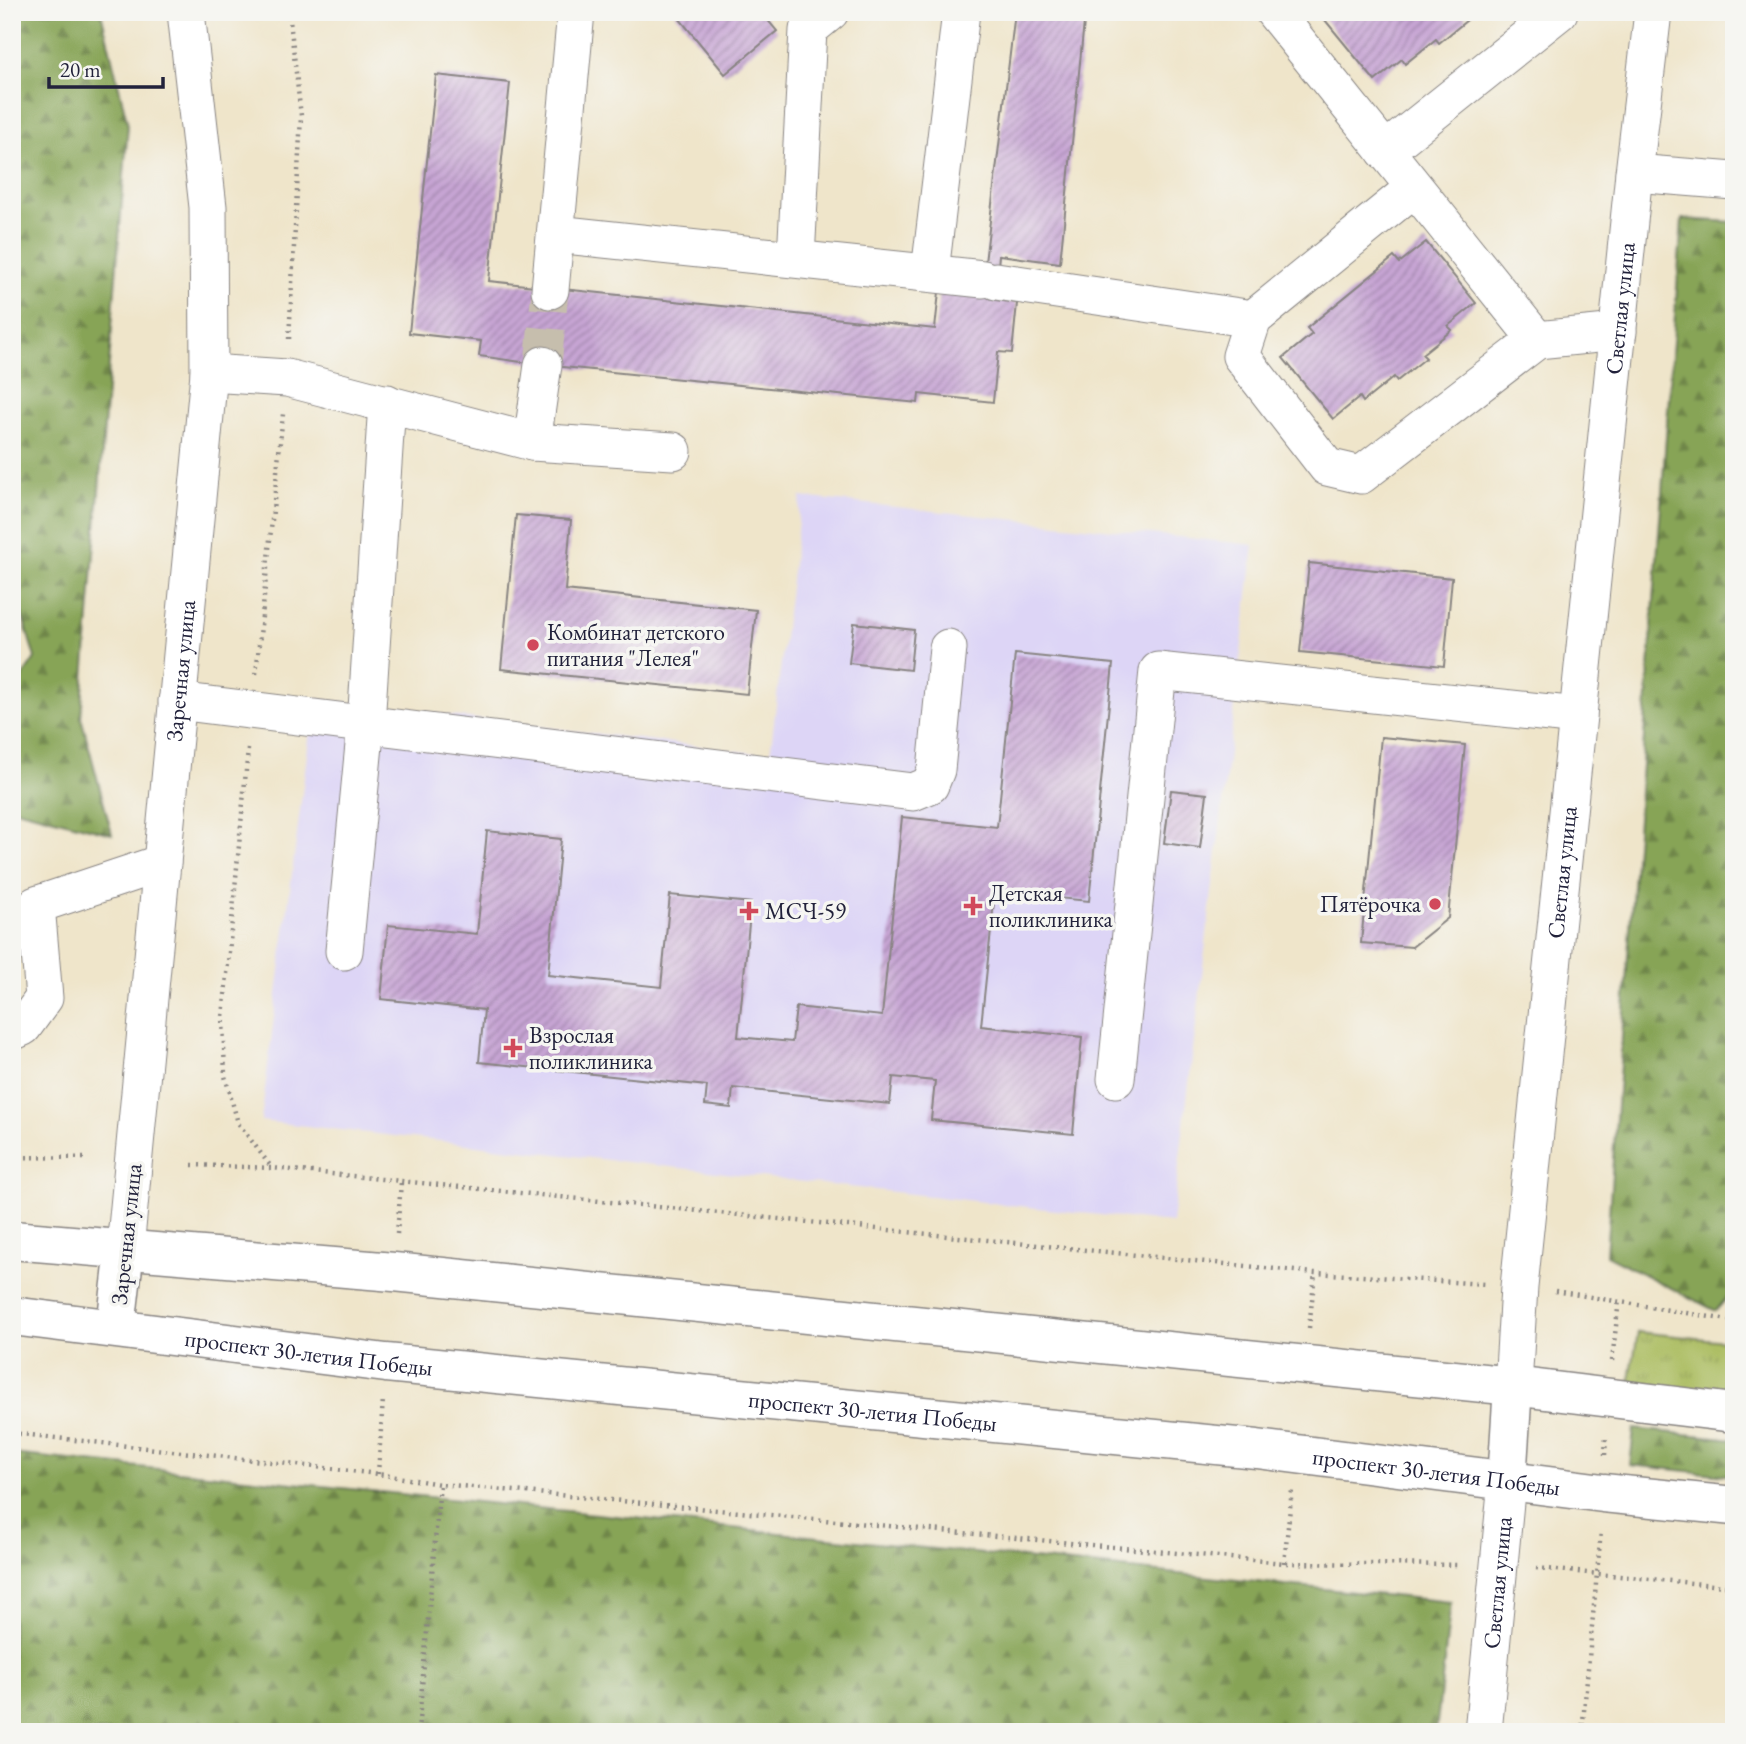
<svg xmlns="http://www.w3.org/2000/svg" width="1746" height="1744" viewBox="0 0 1746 1744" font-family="'EB Garamond',serif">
  <defs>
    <pattern id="grass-tufts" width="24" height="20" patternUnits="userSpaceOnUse" patternTransform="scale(1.75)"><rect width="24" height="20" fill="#aabc5f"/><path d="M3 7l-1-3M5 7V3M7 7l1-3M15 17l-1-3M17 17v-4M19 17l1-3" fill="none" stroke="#92a153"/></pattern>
    <pattern id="forest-firs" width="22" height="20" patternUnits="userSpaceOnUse" patternTransform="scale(1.75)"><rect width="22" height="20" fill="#87a456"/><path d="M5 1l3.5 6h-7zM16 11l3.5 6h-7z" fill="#6e8548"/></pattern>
    <pattern id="building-hatch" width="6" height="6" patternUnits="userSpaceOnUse" patternTransform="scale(1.75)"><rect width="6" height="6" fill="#c7a5d4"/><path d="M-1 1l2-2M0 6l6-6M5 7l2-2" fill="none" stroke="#a186ad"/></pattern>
  </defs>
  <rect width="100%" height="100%" fill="#f6f6f2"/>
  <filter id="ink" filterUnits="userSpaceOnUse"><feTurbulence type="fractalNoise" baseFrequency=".0143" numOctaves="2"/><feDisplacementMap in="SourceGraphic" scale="14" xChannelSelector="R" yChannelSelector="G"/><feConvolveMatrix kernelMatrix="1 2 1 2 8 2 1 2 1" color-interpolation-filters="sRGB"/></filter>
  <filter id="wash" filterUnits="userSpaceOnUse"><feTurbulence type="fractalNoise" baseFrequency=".00686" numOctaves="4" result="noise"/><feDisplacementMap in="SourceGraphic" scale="28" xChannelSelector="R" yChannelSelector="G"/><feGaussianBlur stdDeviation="1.57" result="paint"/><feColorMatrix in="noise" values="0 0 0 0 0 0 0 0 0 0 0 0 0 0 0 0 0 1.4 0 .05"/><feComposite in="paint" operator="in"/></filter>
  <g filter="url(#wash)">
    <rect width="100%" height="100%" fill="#efe5ca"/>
    <path fill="#ddd5f6" d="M801 497 1254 545 1172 1223 261 1121 314 699 770 755Z"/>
    <path fill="url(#grass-tufts)" stroke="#666f4d" stroke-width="2" d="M1638 1332 1734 1342V1398L1629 1386Z"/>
    <path fill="url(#forest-firs)" stroke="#546348" stroke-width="2" d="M12 12H101L128 125 81 717 112 834 12 808V692L35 658 12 581Z
      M1682 219 1734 222V1289L1716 1311 1606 1255Z
      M1634 1429 1734 1439V1476L1630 1465Z
      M12 1454 1451 1602 1436 1732H12Z"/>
    <g id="blocks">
      <path fill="url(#building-hatch)" d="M461 12H521L520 20Z
        M674 12H761L777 31 725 74Z
        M1015 12H1085L1060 263 999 255 995 300 1017 303 1012 353 998 352 993 402 919 394 918 403 543 365 479 356 481 341 409 333 436 75 510 83 489 281 935 329 939 292 981 296Z
        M1334 12H1469L1464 16 1467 20 1439 43 1436 39 1405 64 1402 59 1375 81 1325 20Z
        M1426 242 1476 303 1448 326 1452 330 1422 354 1426 358 1397 381 1394 377 1363 402 1360 397 1333 419 1283 358 1312 334 1307 328 1394 257 1399 263Z
        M516 515 571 520 565 590 756 610 747 694 501 669Z
        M1309 563 1452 578 1444 666 1300 652Z
        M854 623 914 630 910 670 849 663Z
        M1015 654 1113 664 1089 901 995 892 981 1026 1082 1037 1073 1134 931 1120 935 1081 893 1077 890 1104 733 1088 731 1108 705 1105 707 1086 479 1062 484 1010 381 999 388 925 477 934 487 831 561 839 548 975 661 987 670 895 751 903 738 1037 792 1042 796 1007 882 1016 902 817 997 827Z
        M1381 737 1465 745 1448 918 1412 947 1361 943Z
        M1171 790 1207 794 1200 848 1164 843Z"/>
    </g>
  </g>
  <g filter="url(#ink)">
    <use href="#blocks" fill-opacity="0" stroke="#888482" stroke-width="2"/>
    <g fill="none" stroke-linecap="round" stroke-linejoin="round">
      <path stroke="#c6bead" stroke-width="37" stroke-dasharray="37 18" stroke-linecap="butt" d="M543 365 550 290"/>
      <g stroke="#888482" stroke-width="39">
        <g id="minor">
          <path d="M1274 12 1537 340"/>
          <path d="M1385 151 1559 12"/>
          <path d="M1634 173 1734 181"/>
          <path d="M1414 188 1253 319 1241 356 1327 467 1361 475 1537 340 1618 332"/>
          <path d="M556 234 983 279"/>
          <path d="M796 258 808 30 830 12"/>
          <path d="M930 272 961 12"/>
          <path d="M996 281 1253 319"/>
          <path d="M550 290 576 12"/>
          <path d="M209 373 287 378 532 442 543 365"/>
          <path d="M532 442 673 451"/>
          <path d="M177 701 913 792 930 785 936 770 948 648"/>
          <path d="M344 951 366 724 387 403"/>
          <path d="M12 1032 23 1027 44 998 36 905 162 863"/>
          <path d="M1116 1079 1158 671 1578 716"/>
          <path id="s1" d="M125 1249 209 373 208 207 186 12"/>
          <path id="s2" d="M1513 1386 1519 1287 1634 173 1653 12"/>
          <path id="s3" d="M1483 1732 1507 1481"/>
        </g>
      </g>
      <g stroke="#888482" stroke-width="41">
        <g id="major">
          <path d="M12 1240 394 1272 1513 1386 1734 1413"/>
          <path id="s4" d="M12 1316 386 1363 1257 1449 1603 1493 1734 1506"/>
          <path d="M116 1327 125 1249"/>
          <path d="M1507 1481 1513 1386"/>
        </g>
      </g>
      <path stroke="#888482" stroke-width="4.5" stroke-dasharray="2 5" stroke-linecap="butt" d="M289 339 301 116 289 12
        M256 674 283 414
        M248 749 223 1017 225 1076 238 1123 272 1168
        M12 1157 89 1158
        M192 1165 272 1168 1315 1273 1484 1284
        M397 1234 401 1182
        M1555 1291 1734 1321
        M1309 1328 1315 1273
        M1612 1361 1619 1300
        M12 1433 378 1474 440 1484 1284 1563 1461 1565
        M1605 1455 1606 1436
        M378 1474 383 1399
        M1284 1563 1292 1490
        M1536 1568 1734 1587
        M418 1732 440 1484
        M1582 1732 1601 1531"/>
      <use href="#minor" stroke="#fff" stroke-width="37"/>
      <use href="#major" stroke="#fff" stroke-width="38"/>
    </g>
  </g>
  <g fill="#d1495b" stroke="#f6f6f2" stroke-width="2.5">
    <circle cx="533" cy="645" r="7"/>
    <circle cx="1435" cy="904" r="7"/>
    <path d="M969.5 895.5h7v7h7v7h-7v7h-7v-7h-7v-7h7z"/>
    <path d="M745.5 900.5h7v7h7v7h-7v7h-7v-7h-7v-7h7z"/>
    <path d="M509.5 1037.5h7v7h7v7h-7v7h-7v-7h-7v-7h7z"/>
  </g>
  <g text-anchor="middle" stroke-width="7" stroke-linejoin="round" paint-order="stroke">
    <g font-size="23" fill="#22223b" stroke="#f6f6f2">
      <text dy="8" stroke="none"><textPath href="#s2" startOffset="1083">Светлая улица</textPath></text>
      <text dy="8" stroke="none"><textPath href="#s1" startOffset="581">Заречная улица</textPath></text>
      <text dy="8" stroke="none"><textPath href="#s2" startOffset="516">Светлая улица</textPath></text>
      <text transform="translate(126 1234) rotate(-84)" y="8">Заречная улица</text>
      <text dy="8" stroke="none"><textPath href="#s4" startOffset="299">проспект 30-летия Победы</textPath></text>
      <text dy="8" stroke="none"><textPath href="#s4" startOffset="866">проспект 30-летия Победы</textPath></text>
      <text dy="8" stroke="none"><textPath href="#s4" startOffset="1433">проспект 30-летия Победы</textPath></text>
      <text dy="8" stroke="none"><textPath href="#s3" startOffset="150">Светлая улица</textPath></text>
    </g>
    <g font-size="23" fill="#22223b" stroke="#f6f6f2" text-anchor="start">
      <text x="547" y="640">Комбинат детского<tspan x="547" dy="26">питания "Лелея"</tspan></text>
      <text x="989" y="901">Детская<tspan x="989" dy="26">поликлиника</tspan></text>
      <text x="1421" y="912" text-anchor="end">Пятёрочка</text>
      <text x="765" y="919">МСЧ-59</text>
      <text x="529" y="1043">Взрослая<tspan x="529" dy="26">поликлиника</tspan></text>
    </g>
  </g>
  <rect width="1746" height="1744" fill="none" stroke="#f6f6f2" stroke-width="42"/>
  <path d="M49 77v10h114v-10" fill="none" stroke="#22223b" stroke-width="3.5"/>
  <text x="60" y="77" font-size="21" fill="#22223b" stroke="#f6f6f2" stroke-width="5" paint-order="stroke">20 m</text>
</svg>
